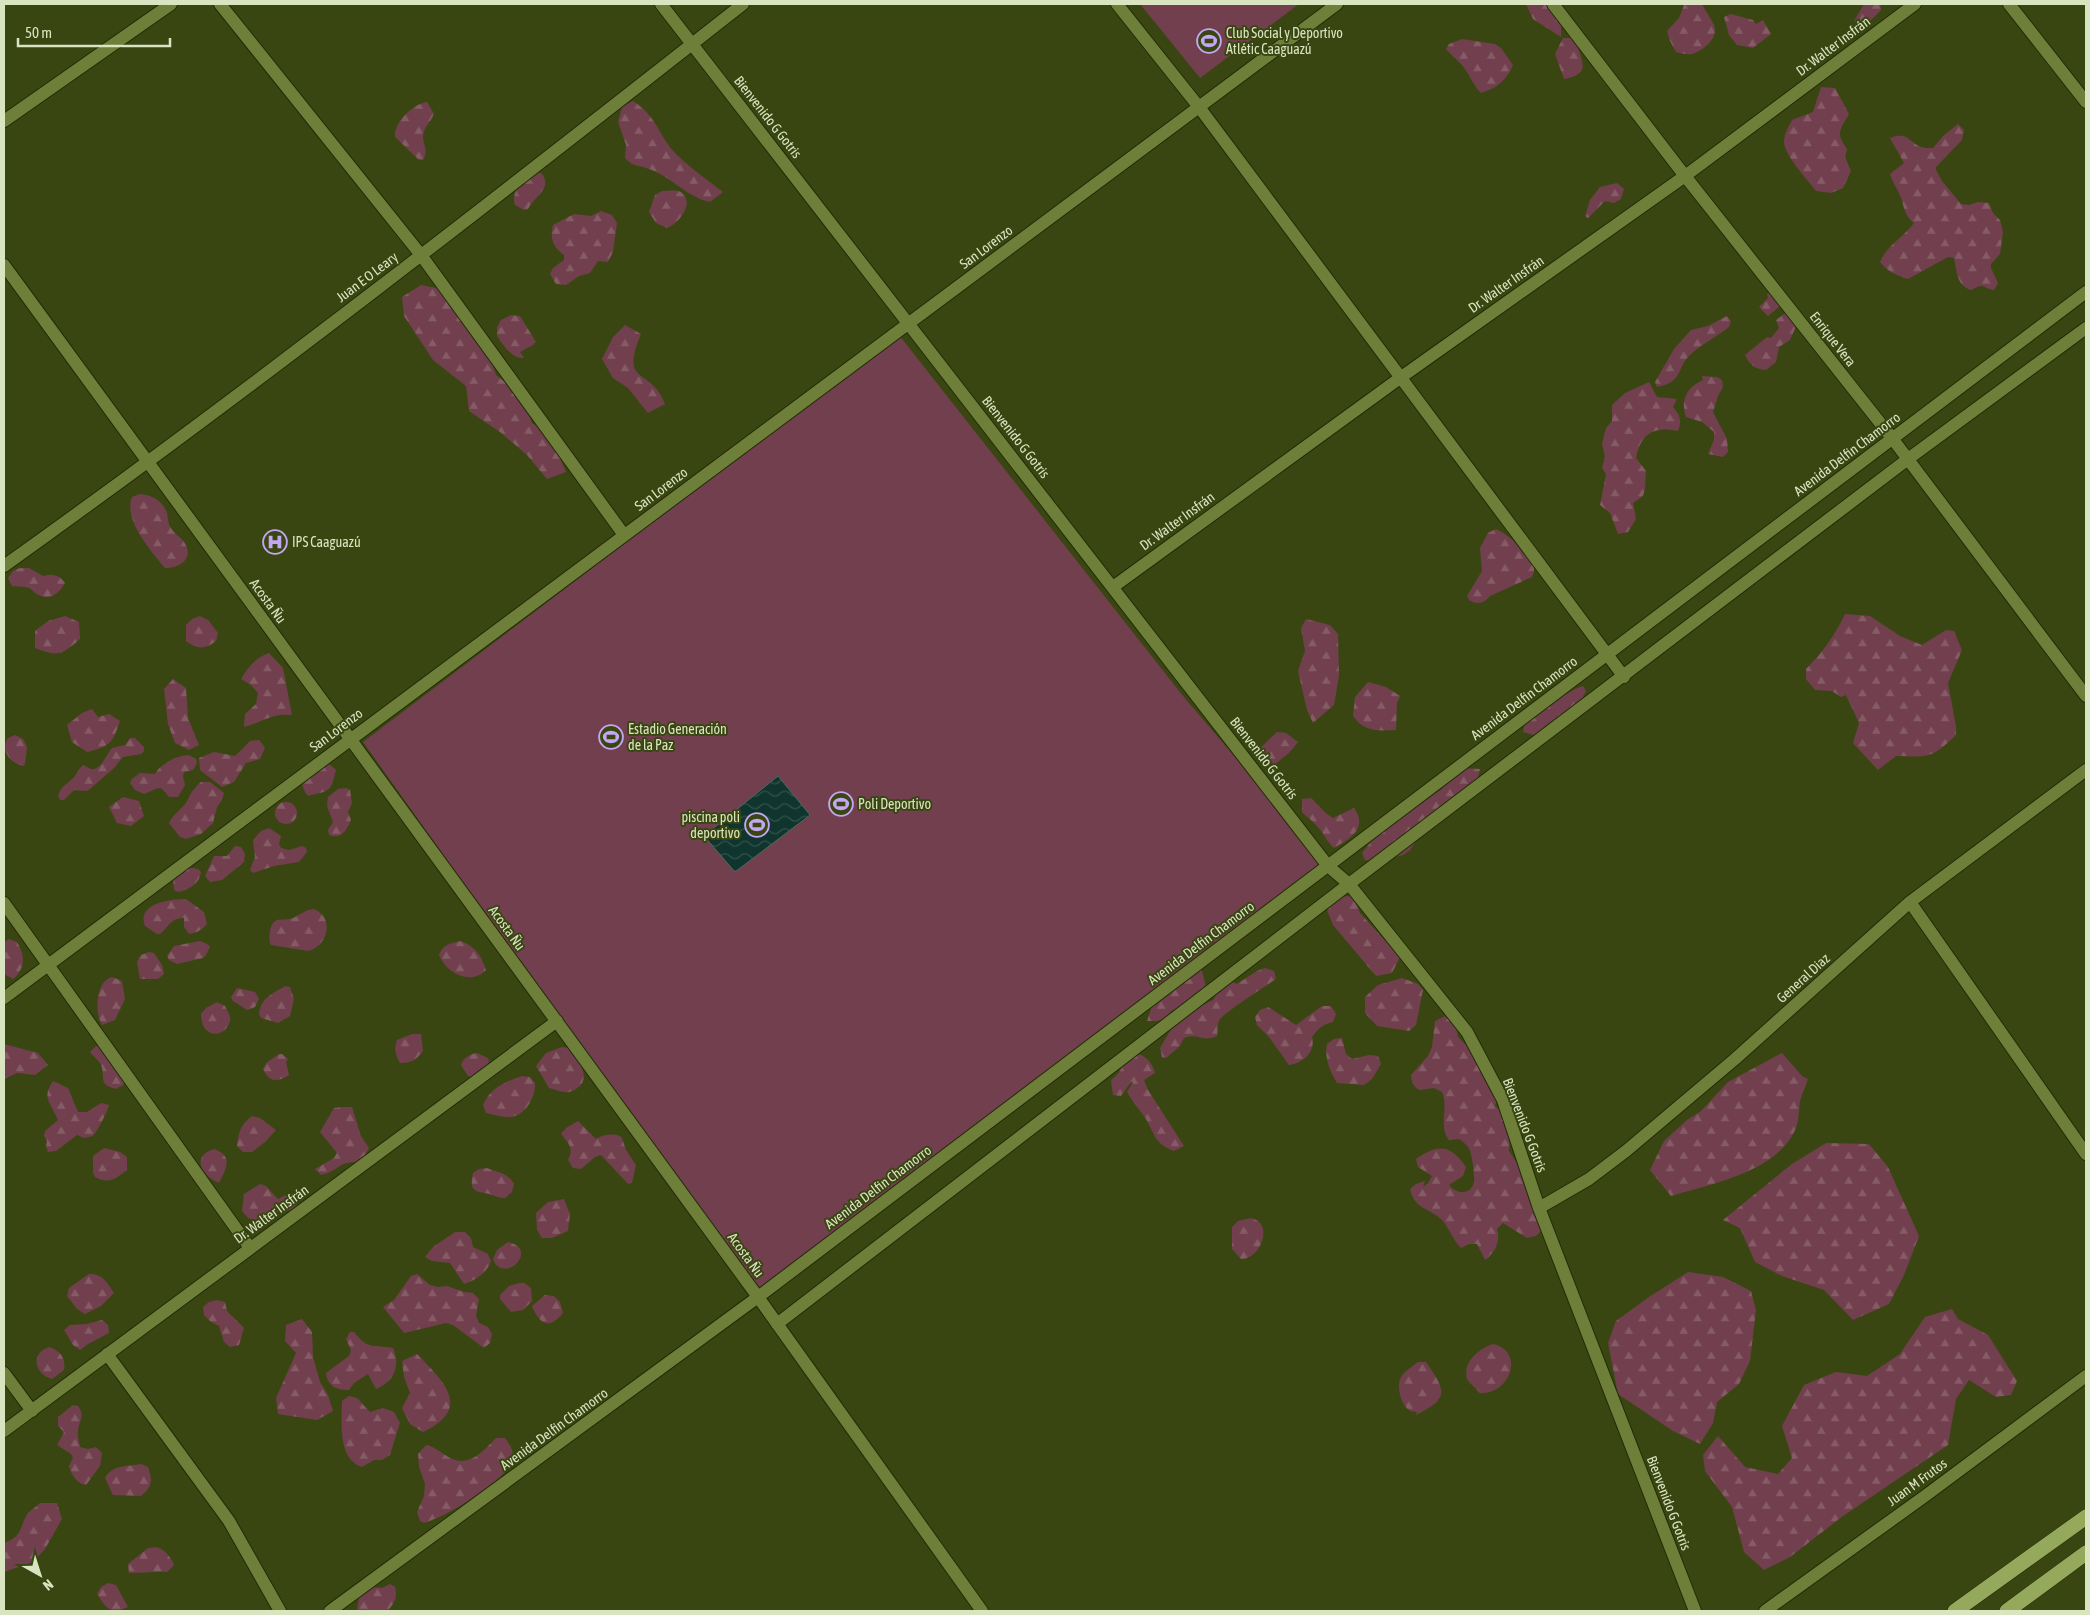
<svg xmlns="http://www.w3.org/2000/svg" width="2090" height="1615" viewBox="0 0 2090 1615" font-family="'Asap Condensed',sans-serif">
  <defs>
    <pattern id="forest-firs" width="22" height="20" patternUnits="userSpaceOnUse" patternTransform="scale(1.25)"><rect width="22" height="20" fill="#713f4e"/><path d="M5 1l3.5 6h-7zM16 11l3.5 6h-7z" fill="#855b66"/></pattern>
    <pattern id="water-waves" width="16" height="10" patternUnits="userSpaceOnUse" patternTransform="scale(1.25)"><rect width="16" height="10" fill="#10352f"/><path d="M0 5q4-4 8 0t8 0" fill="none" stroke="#32524b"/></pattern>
  </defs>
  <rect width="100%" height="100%" fill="#3a4611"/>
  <path fill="url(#forest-firs)" d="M1526 4H1550L1561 19V37L1533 19Z
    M1687 4H1702C1705 11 1711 18 1714 25 1719 38 1703 51 1692 54 1686 55 1681 53 1676 52L1670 41 1667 31 1679 18 1684 5Z
    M1864 4H1880L1881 10 1869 22 1861 25 1854 21Z
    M1731 14 1753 20 1756 24 1763 20 1771 34 1753 48 1737 45 1729 35 1724 17Z
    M1563 38H1575C1578 56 1596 74 1564 79L1555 54Z
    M1462 39 1495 44 1501 48 1513 65C1507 80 1497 88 1481 93 1472 84 1469 72 1460 63 1455 58 1451 55 1446 49L1449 44Z
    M1821 87 1835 88 1849 114C1840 130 1835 133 1847 149L1845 157 1851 171 1843 188 1831 193 1816 191C1807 179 1785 156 1784 142 1784 134 1789 126 1792 120L1813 112Z
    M633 101C654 115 656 127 669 146 679 160 709 181 723 192L710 202C686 197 670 175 646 168 637 165 632 166 625 158L626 145 618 122 622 107Z
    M427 102 434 114C431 121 423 129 423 136 423 146 429 150 423 160H419L395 137C394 122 413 104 427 102Z
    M1958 124 1964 130 1962 140 1936 167V170L1942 181 1961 204 1969 205 1978 202 1989 203 1993 213 2000 220 2003 232 2000 254 1991 264V268L1998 283 1994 290C1982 288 1985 282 1971 290 1956 285 1957 271 1954 258L1948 257 1908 279C1896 275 1888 272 1880 262 1887 245 1903 238 1914 223 1902 213 1905 205 1899 193 1896 187 1892 181 1890 174L1904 163 1890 138C1909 131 1909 143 1921 147 1924 148 1930 148 1933 148L1943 136Z
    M532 172 541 173C554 188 534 196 528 209L524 210 515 205C510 193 523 180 532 172Z
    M1617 183 1624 189 1621 199 1614 203 1605 201 1588 218 1585 216 1590 200 1600 187Z
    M662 191C668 191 678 189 682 193 695 204 678 224 667 228L656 223 649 212 655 195Z
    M601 211 612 215 617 223 613 252 608 262 598 261 590 273 579 276 566 285 556 284 550 274 553 268 564 260V255C552 246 550 238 553 225L574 214 591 216Z
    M421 285 441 289 488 352 496 375 505 382 515 380 532 423 551 437 566 472 547 479 527 455 500 432 469 411 466 386 433 360 404 316 402 297Z
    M1774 290 1780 306 1768 316 1759 307 1768 298 1767 294Z
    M1792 308 1798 322 1790 340 1779 347 1776 362 1766 370C1755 369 1750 365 1745 355L1767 337 1771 338 1779 328 1776 320Z
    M511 315 520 316 536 342 533 345 520 352 524 358C512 359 503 345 497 336V327L501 320Z
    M1727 316 1731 321 1729 327C1717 337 1701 344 1690 355 1676 368 1684 382 1657 387L1655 382 1674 349 1691 330 1708 326Z
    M625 325 641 334C619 387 651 366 665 404L648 413 628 388 613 378 602 359 613 337Z
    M1702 376 1717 377 1722 380 1723 387 1718 396 1713 412 1727 439 1728 452 1723 457 1708 454 1714 440V432L1702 422 1686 417C1680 400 1687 387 1703 380Z
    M1649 382 1657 397 1677 399 1673 407C1680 415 1682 420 1678 431 1654 426 1641 433 1636 458L1646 471 1645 489 1643 496 1633 503 1636 519 1628 532 1618 534 1610 513 1600 505 1606 474 1602 468 1605 457 1602 444 1606 428 1612 421V405L1625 393Z
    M140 494C152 495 163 501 167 513 168 518 168 524 171 528 174 534 181 537 184 542 195 558 180 568 165 568 151 551 123 520 132 497Z
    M1496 529C1507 534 1534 555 1534 569 1534 572 1533 574 1532 577L1490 596C1484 604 1477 605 1469 600L1467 596 1482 571 1480 548 1488 533Z
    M20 568H29L43 576C54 574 59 575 65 583 59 593 51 601 39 595 35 594 32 589 29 588 24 586 17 587 12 586L8 578 13 571Z
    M1845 614 1870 616 1900 636 1922 645 1946 630 1954 631 1962 650 1948 683 1956 726V735C1931 759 1929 757 1896 756L1878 770 1853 743 1859 723 1846 695 1841 697 1832 691 1815 690 1806 679V669C1823 652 1835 635 1845 614Z
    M65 616 79 622 80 639C62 655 58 657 35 648V631L48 621Z
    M200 616 208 620 218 633 216 641C206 649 197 650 186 641V625L192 619Z
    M1306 619 1330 625 1338 634 1339 676 1334 705 1313 723 1307 710 1298 671 1305 651 1301 628Z
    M269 653 283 668 292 715C271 713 263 722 244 727L245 714 256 704 258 693 251 685 241 679C248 667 255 658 269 653Z
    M173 679 186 688 188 718 199 745 189 750 175 743 168 724 164 689Z
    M1368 682 1386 687 1400 696 1397 703 1396 730C1378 731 1364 732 1353 716L1355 697Z
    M1583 686 1586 691 1583 696 1585 699 1551 726 1534 735 1523 732 1524 725C1540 714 1565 691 1583 686Z
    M92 709 98 717 109 714 120 721C113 742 110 747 87 752L72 742 67 725 82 713Z
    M1277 732 1286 733 1298 742 1289 753 1275 764 1264 759 1257 751Z
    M15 735 23 739 27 747 25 764 23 766C10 763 0 750 8 738Z
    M130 738H135L144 747V751L141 754 123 757 114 768 90 789 87 791 74 790 64 800H60L58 796C61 786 65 786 72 779 77 775 78 769 83 765 86 766 88 768 91 769 101 771 107 753 112 748L125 745Z
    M259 740 265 748 260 759 246 763 234 782 222 787 200 770 199 758 214 752 235 756 250 741Z
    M189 755 196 759 197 763 193 770 184 772 183 776 185 785 178 797H169C158 783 161 788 144 794L135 790 130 783 132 779 140 773 155 774C160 764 178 755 189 755Z
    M314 760 327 762 336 770C330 793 331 790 308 796 298 785 301 766 314 760Z
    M1463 768 1480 769 1477 782 1422 832 1410 850 1403 855 1376 861 1365 860 1362 853 1377 834 1391 826 1412 807 1420 804 1442 789 1456 773Z
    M201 782H210L224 793 222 800 217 807 213 823 201 834 186 839 180 837 169 823C173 814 181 810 186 803 191 793 192 790 201 782Z
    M346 788 350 790 352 803 348 812 351 820C347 830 341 840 329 835L328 830 333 822 327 806 328 797 338 789Z
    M123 797 139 801 144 816 131 826 117 823 109 807Z
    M1311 798C1319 805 1324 813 1333 818L1354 808C1368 828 1351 838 1334 848 1326 841 1323 831 1315 824 1311 819 1306 817 1302 812V799Z
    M275 813a11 11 0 1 1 22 0a11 11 0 1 1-22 0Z
    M269 828 281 836 279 844 281 848 289 850 302 846 306 848 307 852 299 862 274 866 253 873 250 870 255 857 253 840 261 831Z
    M235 846 241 847 245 854 244 862 222 880 210 882 205 876 214 856H227Z
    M186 867 198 869 201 872C200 883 189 890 178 892L174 890 173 877Z
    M1353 896 1360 913 1400 957 1392 973 1376 976 1333 925 1327 910 1337 897Z
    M186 899 204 912 207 924C202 930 196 933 189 934L184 927V918C172 917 168 927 160 934H157L145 926C136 903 171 899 186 899Z
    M314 909C335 918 328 946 308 951L271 945C268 939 269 923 277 920 282 919 288 920 293 918 301 914 305 910 314 909Z
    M9 939 17 942C25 955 26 968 13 979L4 974V942Z
    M200 941 207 944 210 947 206 955 203 958 177 964 169 960 167 956 174 946Z
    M460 941C475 946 481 955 486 970 471 986 446 973 439 955 444 944 449 944 460 941Z
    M149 952 154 953 162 965 164 974 158 979H140L137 962 141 955Z
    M1195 967 1202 971 1206 987 1188 1005 1171 1011 1166 1018 1157 1021H1147L1152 1006Z
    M1265 968 1274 971 1276 979C1266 986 1221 1014 1219 1021 1217 1025 1218 1032 1217 1036 1202 1043 1199 1032 1184 1038L1180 1046 1166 1058 1162 1057 1160 1048 1177 1019 1191 1010 1213 1000 1222 985 1229 980 1237 984 1257 971Z
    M112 977 122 981 125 999 115 1020 102 1025C94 1012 96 981 112 977Z
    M1402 978 1418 984 1423 990 1416 1025 1409 1031 1377 1026 1365 1013V997L1378 985Z
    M285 986 290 987 294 999 290 1016 278 1023 261 1018 259 1014C261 997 273 994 285 986Z
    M237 988 255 992 259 999 255 1007 247 1010 233 1001 231 997Z
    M217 1002 225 1006C227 1010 231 1016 230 1021 225 1039 201 1039 201 1014L206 1008Z
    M1322 1006H1331L1336 1014 1333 1022C1323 1024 1318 1029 1312 1037 1316 1052 1303 1063 1289 1065L1269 1037 1257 1025 1255 1017 1260 1010 1268 1007 1296 1025Z
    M1445 1016 1456 1028 1458 1037 1471 1050 1483 1077 1497 1099 1495 1106 1500 1110 1510 1133 1509 1151 1523 1172 1529 1198 1539 1212 1542 1230 1536 1236 1527 1238 1503 1223 1497 1229C1501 1242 1495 1252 1485 1260L1477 1244H1469L1461 1248C1453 1240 1450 1230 1443 1221 1430 1207 1415 1211 1410 1189L1416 1184 1425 1181 1423 1187 1428 1183 1432 1176 1418 1167 1416 1159C1438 1144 1450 1144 1466 1167L1463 1176 1449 1185C1456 1194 1471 1196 1474 1182 1475 1177 1472 1151 1468 1147 1466 1144 1462 1141 1459 1139L1449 1140C1438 1126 1449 1107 1442 1092L1434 1088 1419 1090C1413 1086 1412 1083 1411 1075L1428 1056 1432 1047 1435 1021Z
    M412 1034H421L423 1051C416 1060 412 1063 400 1063 395 1054 394 1049 397 1040Z
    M1342 1038 1346 1054 1352 1059 1369 1055 1378 1056 1381 1064 1372 1079 1364 1085 1337 1083C1330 1071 1324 1058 1327 1044L1334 1039Z
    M4 1044 38 1053 48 1065 35 1075 17 1073 4 1079Z
    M96 1046H103L127 1077 123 1085 116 1089C97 1084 106 1078 101 1065 99 1060 93 1056 90 1052Z
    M562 1047 570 1048C578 1059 593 1079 576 1089 573 1091 568 1093 565 1092 560 1092 554 1089 549 1088L536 1066 546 1053Z
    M477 1053 488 1058C492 1068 479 1073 472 1078L468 1076 461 1065C463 1058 470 1054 477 1053Z
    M1782 1053 1802 1076 1808 1079C1806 1086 1802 1093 1800 1101 1799 1109 1799 1120 1796 1128 1778 1172 1711 1184 1671 1196L1650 1170 1664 1141 1687 1120 1701 1111 1728 1082Z
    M279 1054H282L288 1059 286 1062 289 1075C277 1083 269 1082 263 1069L266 1063Z
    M1139 1054C1148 1058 1152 1063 1155 1073L1144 1080 1148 1090 1184 1146 1174 1151C1155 1144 1155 1135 1146 1119 1140 1110 1133 1102 1127 1092L1133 1082H1131L1121 1096 1113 1095 1111 1080C1123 1072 1123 1058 1139 1054Z
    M522 1076 530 1077 535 1083C536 1097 524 1119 507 1117 500 1117 493 1114 486 1113L483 1105C490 1088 505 1082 522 1076Z
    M53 1081 68 1088 78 1112H87L101 1103 109 1105C106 1115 99 1128 93 1136L84 1138 77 1135 56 1151 48 1152 46 1146 47 1141 44 1136 45 1131 58 1120C51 1103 41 1098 53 1081Z
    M343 1107H352L361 1136 369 1148 361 1163C339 1159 340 1171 321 1175L315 1169 334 1158 337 1153 320 1132 334 1108Z
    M252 1116 260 1118 276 1130 265 1142 252 1152H243L237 1146C239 1132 240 1125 252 1116Z
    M578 1121 596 1139C602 1135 617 1132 622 1138L626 1150 636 1165 632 1183 628 1184 601 1155 595 1157 581 1169 573 1168 568 1160C574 1148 569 1144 561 1134L566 1128Z
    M1826 1143 1869 1144 1888 1167 1919 1236 1904 1275 1889 1304 1853 1320 1824 1290 1782 1276 1755 1262 1740 1228 1723 1220 1792 1164Z
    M104 1148 120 1152 127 1157V1170C116 1178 109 1185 95 1177L93 1173V1156Z
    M214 1149C234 1156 226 1169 219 1183 202 1176 190 1157 214 1149Z
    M487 1168C498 1173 507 1172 514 1184L512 1192 505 1198C499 1198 495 1196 489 1194 475 1191 469 1192 473 1173L479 1169Z
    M260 1184 266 1186 278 1199 290 1193 299 1194 298 1202 294 1210 281 1211 256 1221 248 1218 242 1211 244 1194Z
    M564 1199 570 1214 568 1231 552 1238H542L537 1230 536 1213 548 1202Z
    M1251 1218C1275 1223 1260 1260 1241 1259L1232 1249V1227L1238 1221Z
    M455 1232H465L471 1238 473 1247 488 1254 491 1261C487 1273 476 1280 464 1284L450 1263 432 1261 425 1257 433 1247Z
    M508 1242C541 1249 503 1286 493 1259L497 1250Z
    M1688 1272 1723 1277 1751 1291 1756 1310 1750 1361 1739 1384 1717 1402 1713 1423 1700 1444 1673 1431 1618 1394 1608 1343 1616 1321 1649 1297Z
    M89 1274C103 1274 107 1282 114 1293L101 1306 85 1314 77 1309 67 1296 69 1288Z
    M417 1274 430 1285 438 1287 447 1286 464 1292 473 1293 479 1299 476 1316 479 1323 488 1327 492 1334 490 1343 484 1348 453 1325 446 1323 404 1333 383 1307 394 1300 411 1276Z
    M519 1283H524L531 1288 532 1301 523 1310 511 1312 500 1299V1295L509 1286Z
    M545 1295 554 1296 560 1302 563 1313C549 1330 540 1325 532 1306Z
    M217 1300 225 1302 227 1311 244 1328 239 1345 230 1347 224 1342 219 1326 211 1322 204 1315 203 1307 209 1302Z
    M1952 1309 1958 1319 1988 1335 2017 1381 2011 1395 1996 1397 1969 1380 1956 1399 1948 1445 1843 1516 1790 1557 1764 1570 1744 1552 1732 1507 1705 1471 1703 1455 1718 1436 1745 1467 1778 1474 1792 1458 1782 1426 1804 1385 1836 1372 1867 1376 1900 1354 1925 1317Z
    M302 1319 312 1332 313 1357 320 1382 328 1395 333 1411 317 1420 278 1414 276 1398 296 1353 285 1341 286 1325Z
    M102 1320 108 1325 109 1333 88 1344 80 1350 73 1345 64 1330 70 1325 87 1324Z
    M350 1332H354C369 1351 372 1344 393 1348 401 1366 394 1382 376 1389L368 1374 354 1383 349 1390C335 1390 328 1386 326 1373L349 1356 351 1350 346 1339Z
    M1493 1344C1525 1351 1511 1394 1480 1393 1477 1389 1469 1383 1467 1379 1462 1362 1480 1348 1493 1344Z
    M50 1347C61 1352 66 1358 64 1370L52 1379C34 1374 30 1352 50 1347Z
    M417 1354C444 1382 473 1408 423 1432L410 1424 402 1408 410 1393 404 1377 402 1361Z
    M1418 1362H1426C1446 1391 1450 1398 1416 1415L1417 1412C1416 1412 1409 1411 1409 1410 1401 1405 1397 1388 1400 1379 1403 1372 1412 1367 1418 1362Z
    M349 1396 357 1398 370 1412 383 1408 394 1412 400 1423 390 1455 382 1460H374L362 1467C337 1459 342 1421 342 1401Z
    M73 1405 78 1406C85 1416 80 1419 78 1430 77 1434 79 1442 80 1447L88 1449 96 1447 102 1453 100 1466 86 1485C77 1484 71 1474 69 1466L73 1458 71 1454 57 1445 64 1432 58 1426V1417Z
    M496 1438H505C510 1445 515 1452 512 1460 506 1482 445 1517 424 1523L420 1521 417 1512 424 1496 425 1484 419 1467 418 1454 426 1445C436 1447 441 1453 450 1458 470 1468 484 1450 496 1438Z
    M141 1464 148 1467C153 1481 152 1487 141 1496L113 1495 105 1478C113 1464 127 1467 141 1464Z
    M40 1503H57L62 1519 45 1549 33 1562 4 1572V1543C24 1536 19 1526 28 1513 31 1510 37 1506 40 1503Z
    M157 1547C166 1551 170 1556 174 1565L167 1572C155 1571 143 1573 129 1573L128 1564 148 1548Z
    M108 1583 116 1585 128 1607C110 1615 106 1608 97 1594L101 1587Z
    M390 1584 395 1587C398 1598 394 1603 388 1611H357L359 1597 372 1587 382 1588Z"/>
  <path fill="#713f4e" d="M1140 4H1299L1200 78Z
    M899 335 1183 696 1328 866 758 1297 363 742Z"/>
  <path fill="url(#water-waves)" stroke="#4c6a5b" d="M778 776 810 815 735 872 704 836Z"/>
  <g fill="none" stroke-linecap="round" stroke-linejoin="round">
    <g stroke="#232b06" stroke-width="14">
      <path id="street" d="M220 4 421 255 624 535
        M661 4 1328 866 1349 884 1467 1032 1503 1100 1539 1208 1695 1611
        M1117 4 1199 107 1624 677
        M1553 4 1685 176 1892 438 2086 696
        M2009 4 2086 102
        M4 121 171 4
        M4 265 758 1297 982 1611
        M4 566C256 386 500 195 743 4
        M1113 587 1400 378 1685 176 1915 4
        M1910 902 2086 1154
        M4 903 250 1248
        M4 998 1337 4
        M1539 1208 1589 1179 1626 1151 1735 1059 1910 902 2086 770
        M777 1324 1349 884 1908 459 2086 328
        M107 1354 229 1521 280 1611
        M4 1373 32 1411
        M4 1431 557 1021
        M330 1611 758 1297 2086 292
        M1765 1611 1925 1496 2086 1376"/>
    </g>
    <g stroke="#232b06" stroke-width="16">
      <path id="highway" d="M1955 1611 2086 1517
        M2007 1611 2086 1553"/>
    </g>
    <use href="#street" stroke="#6e7f3a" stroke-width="12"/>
    <use href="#highway" stroke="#95a95c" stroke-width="15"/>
  </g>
  <defs>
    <g id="stadium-ring" transform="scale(1.25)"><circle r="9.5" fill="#3a4611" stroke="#c3a7f2" stroke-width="1.5"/><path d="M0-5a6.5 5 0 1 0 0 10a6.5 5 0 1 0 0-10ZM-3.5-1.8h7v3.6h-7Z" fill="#c3a7f2"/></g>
    <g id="hospital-ring" transform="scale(1.25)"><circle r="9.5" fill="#3a4611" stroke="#c3a7f2" stroke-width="1.5"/><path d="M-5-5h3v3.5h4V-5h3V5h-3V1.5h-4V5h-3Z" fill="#c3a7f2"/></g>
  </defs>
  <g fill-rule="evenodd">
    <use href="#stadium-ring" x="1209" y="41"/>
    <use href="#hospital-ring" x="275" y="542"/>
    <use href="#stadium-ring" x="611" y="737"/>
    <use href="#stadium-ring" x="841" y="804"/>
    <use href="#stadium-ring" x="757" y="825"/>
  </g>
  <g text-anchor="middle" stroke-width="4" stroke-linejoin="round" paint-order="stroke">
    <g font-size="14" fill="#d9e4c1" stroke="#3a4611" text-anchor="start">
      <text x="1226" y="38">Club Social y Deportivo<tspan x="1226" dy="16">Atlétic Caaguazú</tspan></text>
      <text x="292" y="547">IPS Caaguazú</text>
      <text x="628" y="734">Estadio Generación<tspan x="628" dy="16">de la Paz</tspan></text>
      <text x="858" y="809">Poli Deportivo</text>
      <text x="740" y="822" text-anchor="end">piscina poli<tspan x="740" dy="16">deportivo</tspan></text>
    </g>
    <g font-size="14" fill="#d9e4c1" stroke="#3a4611">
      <text transform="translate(1833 46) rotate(-37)" y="5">Dr. Walter Insfrán</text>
      <text transform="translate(768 117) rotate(52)" y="5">Bienvenido G Gotris</text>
      <text transform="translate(986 247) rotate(-37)" y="5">San Lorenzo</text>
      <text transform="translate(367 277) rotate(-37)" y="5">Juan E O Leary</text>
      <text transform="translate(1506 284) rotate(-35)" y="5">Dr. Walter Insfrán</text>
      <text transform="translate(1833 339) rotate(52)" y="5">Enrique Vera</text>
      <text transform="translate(1016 437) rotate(52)" y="5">Bienvenido G Gotris</text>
      <text transform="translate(1847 454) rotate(-37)" y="5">Avenida Delfin Chamorro</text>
      <text transform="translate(661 489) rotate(-37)" y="5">San Lorenzo</text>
      <text transform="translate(1177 521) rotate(-36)" y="5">Dr. Walter Insfrán</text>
      <text transform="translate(268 601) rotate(54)" y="5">Acosta Ñu</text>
      <text transform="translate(1524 698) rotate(-37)" y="5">Avenida Delfin Chamorro</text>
      <text transform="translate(336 730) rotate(-37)" y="5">San Lorenzo</text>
      <text transform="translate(1264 758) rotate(52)" y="5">Bienvenido G Gotris</text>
      <text transform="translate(507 928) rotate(54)" y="5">Acosta Ñu</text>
      <text transform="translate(1201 943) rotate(-37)" y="5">Avenida Delfin Chamorro</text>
      <text transform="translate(1803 978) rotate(-42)" y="5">General Diaz</text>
      <text transform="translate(1525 1125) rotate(69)" y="5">Bienvenido G Gotris</text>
      <text transform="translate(878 1187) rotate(-37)" y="5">Avenida Delfin Chamorro</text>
      <text transform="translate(271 1214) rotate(-36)" y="5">Dr. Walter Insfrán</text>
      <text transform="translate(746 1255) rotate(54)" y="5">Acosta Ñu</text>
      <text transform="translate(554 1429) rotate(-36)" y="5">Avenida Delfin Chamorro</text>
      <text transform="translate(1917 1482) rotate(-36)" y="5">Juan M Frutos</text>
      <text transform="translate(1669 1503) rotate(69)" y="5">Bienvenido G Gotris</text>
    </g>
  </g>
  <rect width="2090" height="1615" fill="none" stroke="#d9e4c1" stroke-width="10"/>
  <g transform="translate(40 1575) rotate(141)" stroke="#3a4611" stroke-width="4" paint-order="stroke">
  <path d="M0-4L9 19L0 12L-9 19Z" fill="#d9e4c1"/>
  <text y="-8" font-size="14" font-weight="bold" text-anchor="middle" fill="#d9e4c1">N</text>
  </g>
  <path d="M18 38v8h152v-8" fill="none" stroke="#d9e4c1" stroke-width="2.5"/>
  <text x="25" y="38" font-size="15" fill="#d9e4c1" stroke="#3a4611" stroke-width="4" paint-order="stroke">50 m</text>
</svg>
